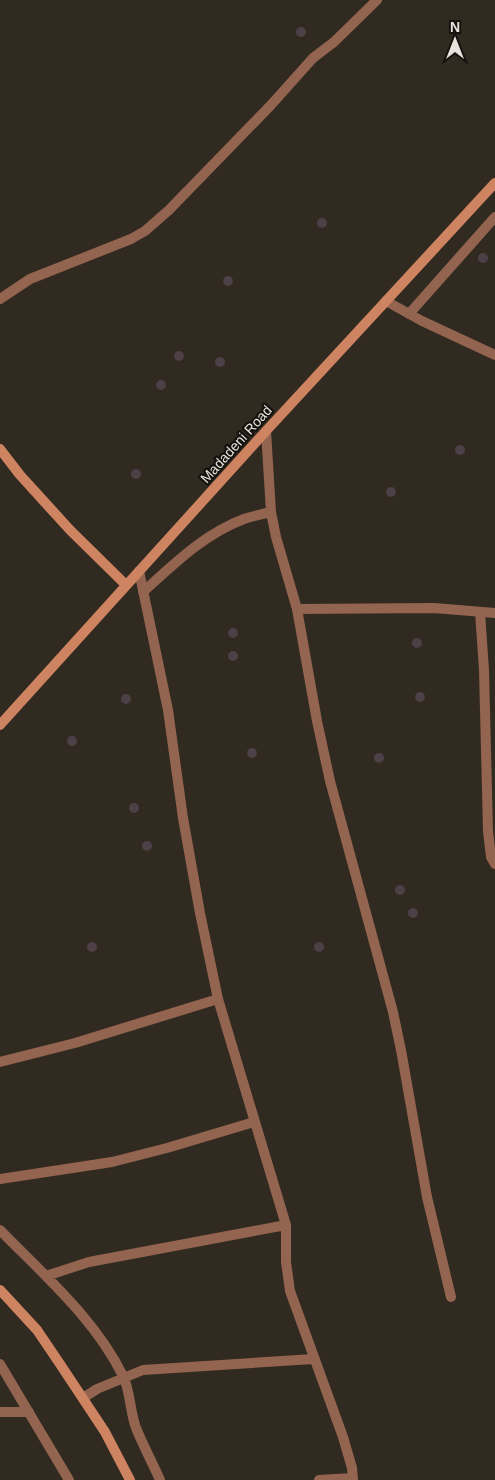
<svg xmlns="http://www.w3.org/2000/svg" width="495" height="1480" viewBox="0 0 495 1480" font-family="Helvetica,sans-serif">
  <rect width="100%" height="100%" fill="#312a20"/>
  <path fill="#4d4046" d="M296 32a5 5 0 1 1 10 0a5 5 0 1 1-10 0Z
    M317 223a5 5 0 1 1 10 0a5 5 0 1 1-10 0Z
    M478 258a5 5 0 1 1 10 0a5 5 0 1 1-10 0Z
    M223 281a5 5 0 1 1 10 0a5 5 0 1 1-10 0Z
    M174 356a5 5 0 1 1 10 0a5 5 0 1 1-10 0Z
    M215 362a5 5 0 1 1 10 0a5 5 0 1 1-10 0Z
    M156 385a5 5 0 1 1 10 0a5 5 0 1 1-10 0Z
    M455 450a5 5 0 1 1 10 0a5 5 0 1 1-10 0Z
    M131 474a5 5 0 1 1 10 0a5 5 0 1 1-10 0Z
    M386 492a5 5 0 1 1 10 0a5 5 0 1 1-10 0Z
    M228 633a5 5 0 1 1 10 0a5 5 0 1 1-10 0Z
    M412 643a5 5 0 1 1 10 0a5 5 0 1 1-10 0Z
    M228 656a5 5 0 1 1 10 0a5 5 0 1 1-10 0Z
    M415 697a5 5 0 1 1 10 0a5 5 0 1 1-10 0Z
    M121 699a5 5 0 1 1 10 0a5 5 0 1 1-10 0Z
    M67 741a5 5 0 1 1 10 0a5 5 0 1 1-10 0Z
    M247 753a5 5 0 1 1 10 0a5 5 0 1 1-10 0Z
    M374 758a5 5 0 1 1 10 0a5 5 0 1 1-10 0Z
    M129 808a5 5 0 1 1 10 0a5 5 0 1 1-10 0Z
    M142 846a5 5 0 1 1 10 0a5 5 0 1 1-10 0Z
    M395 890a5 5 0 1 1 10 0a5 5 0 1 1-10 0Z
    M408 913a5 5 0 1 1 10 0a5 5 0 1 1-10 0Z
    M314 947a5 5 0 1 1 10 0a5 5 0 1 1-10 0Z
    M87 947a5 5 0 1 1 10 0a5 5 0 1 1-10 0Z"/>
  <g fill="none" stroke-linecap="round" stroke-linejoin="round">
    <path stroke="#93644f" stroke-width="10" d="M0 299 30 279 131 239 145 231 169 210 271 105 313 58 334 42 377 0
      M386 301 422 321 495 355
      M409 314 495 217
      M266 431 271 512 276 537 297 609 317 721 330 781 393 1012 401 1050 427 1197 451 1297
      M139 571 168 710 183 818 200 913 218 999 286 1225V1262L290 1291 343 1437 352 1468 353 1480
      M143 592C174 564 204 534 244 519 253 516 262 514 271 512
      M297 609 434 608 495 613
      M480 612 484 670 488 831 491 857 495 864
      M0 1062 75 1043 218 999
      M0 1179 112 1162 167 1148 254 1122
      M0 1230C44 1275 95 1319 123 1376 130 1389 130 1412 136 1428 143 1445 152 1462 160 1480
      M46 1276 89 1262 286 1225
      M0 1364 69 1480
      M83 1398 97 1389 143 1370 313 1359
      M0 1412H29
      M319 1480 353 1478"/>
    <path stroke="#ce8361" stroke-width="10" d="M0 449 20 475 70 530 126 585
      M0 725 266 431 495 183
      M0 1290 37 1330 60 1364 105 1432 130 1480"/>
  </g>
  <g text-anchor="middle" stroke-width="4.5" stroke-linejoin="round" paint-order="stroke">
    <g font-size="14" fill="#e8e3dd" stroke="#16130f">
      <text transform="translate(236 444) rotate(-48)" y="5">Madadeni Road</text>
    </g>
  </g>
  <g transform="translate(455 40)" stroke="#16130f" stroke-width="4" paint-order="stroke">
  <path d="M0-4L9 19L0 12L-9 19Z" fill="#e8e3dd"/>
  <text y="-8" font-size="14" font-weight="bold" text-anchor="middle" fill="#e8e3dd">N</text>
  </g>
</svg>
